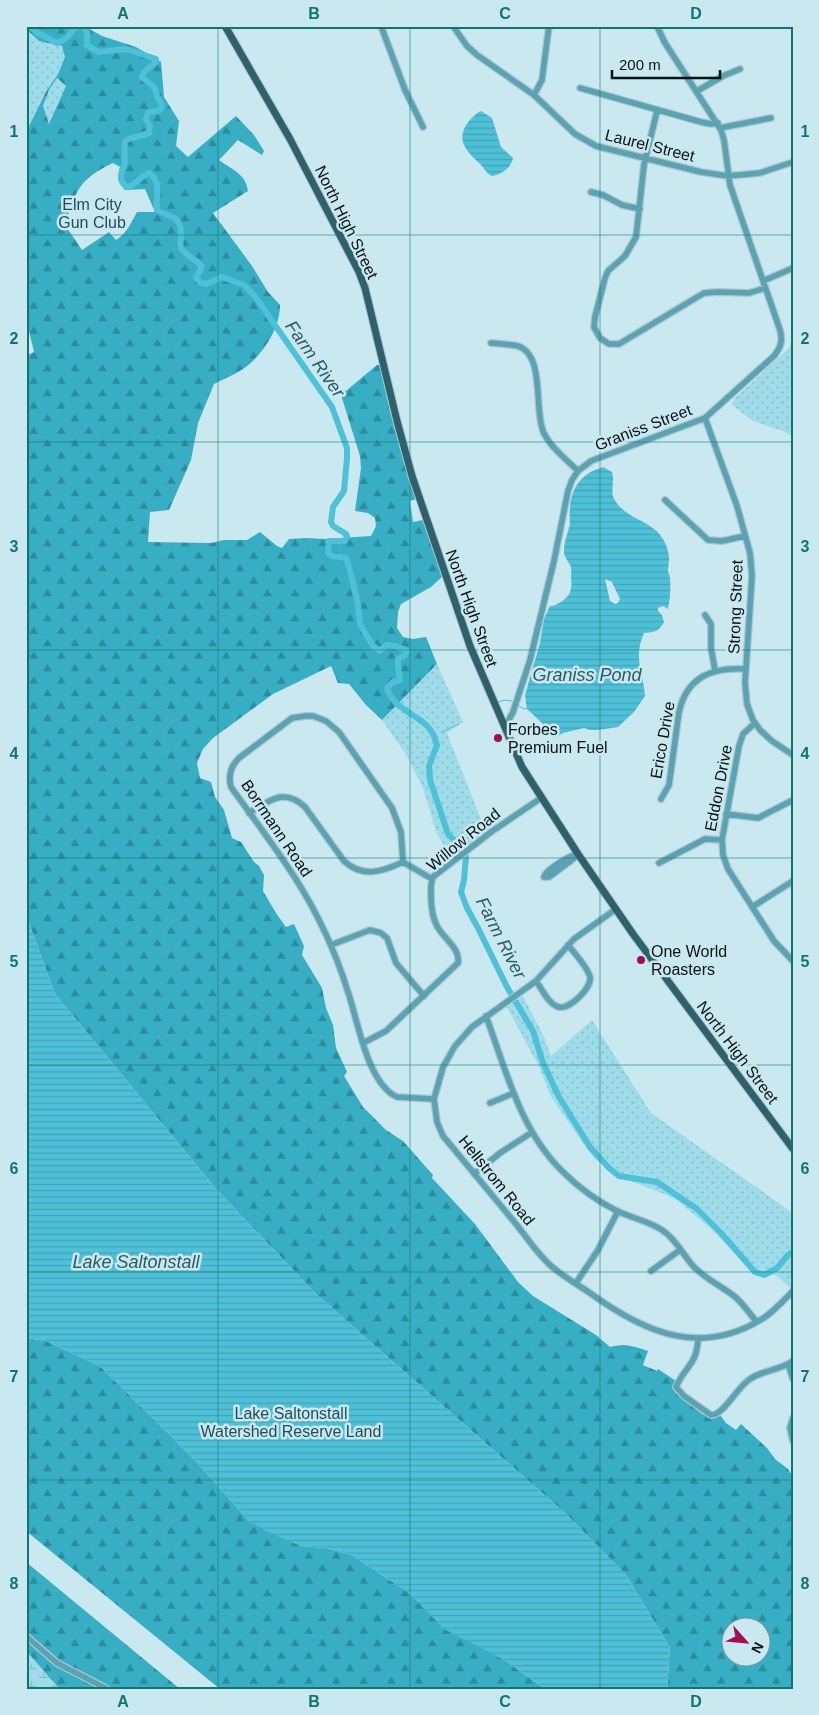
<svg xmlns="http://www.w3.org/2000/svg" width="819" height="1715" viewBox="0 0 819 1715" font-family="Arial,sans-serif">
  <defs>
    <pattern id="grass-dots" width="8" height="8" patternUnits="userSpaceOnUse" patternTransform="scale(1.25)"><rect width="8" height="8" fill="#9edcea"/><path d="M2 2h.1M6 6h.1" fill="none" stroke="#87bcc8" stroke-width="1.8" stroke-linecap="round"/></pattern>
    <pattern id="forest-firs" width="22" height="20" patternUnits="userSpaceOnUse" patternTransform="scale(1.25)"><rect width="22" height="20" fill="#37aec4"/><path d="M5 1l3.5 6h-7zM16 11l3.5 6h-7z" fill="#2c8c9e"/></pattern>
    <pattern id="wetland-marsh" width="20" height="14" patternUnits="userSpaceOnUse" patternTransform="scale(1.25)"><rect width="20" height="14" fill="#9edcea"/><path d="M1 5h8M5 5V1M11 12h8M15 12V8" fill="none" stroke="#87bcc8"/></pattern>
    <pattern id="water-rules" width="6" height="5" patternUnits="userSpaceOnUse" patternTransform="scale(1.25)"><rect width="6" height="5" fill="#4ec0d7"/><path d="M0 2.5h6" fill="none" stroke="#43a4b8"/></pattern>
  </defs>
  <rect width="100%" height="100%" fill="#cae8ef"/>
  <path fill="url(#grass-dots)" d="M26 29 39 41 62 46 65 57 58 74 46 92 26 132Z
    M57 78 66 86 49 125 43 106 49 90Z
    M793 338V437L785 432 753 421 732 405 735 398 789 348Z
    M437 664 463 722 447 733 486 832 451 858 436 832 423 788 407 756 382 720Z
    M523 996 544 1037 551 1056 592 1020 651 1113 793 1213V1285L790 1288 776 1275H762L752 1271 709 1227 678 1201 662 1193 622 1178 595 1159 585 1146 551 1097 540 1069 507 1007Z"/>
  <path fill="url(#forest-firs)" fill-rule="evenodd" d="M26 26H84L102 36 136 47 161 62 164 97 179 121 176 146 188 157 236 116 254 135 264 151 262 155 238 140 219 160C231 169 246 174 248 191L213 213 252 266 268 292 280 305C280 329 262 356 243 369 234 375 223 379 214 384L198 423 191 460 169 510 150 512 148 542 211 543 224 540H247L260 532 277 546 282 548 289 539 306 538 325 539 371 536 376 526 375 518 368 513 355 511 361 468 360 456 341 395 377 365H380C389 411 401 455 416 499L410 501 413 522 423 520 443 576 431 587 401 604 398 612 397 628 403 637 413 639 426 637 437 664 382 720 366 705 349 684 338 683 331 666 273 694 213 738 203 749 197 763 200 778 211 782 215 797 224 810 232 838 241 842 254 862 259 866 264 875 263 891 276 913 286 927 294 924 304 946 302 955 322 988 326 1008 333 1025 336 1048 347 1072 344 1076 363 1107 386 1130 403 1141 433 1175 432 1178 475 1224 518 1282 533 1296 596 1335 610 1347C624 1343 635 1346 648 1351L643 1365 657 1371 658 1369 676 1381 674 1387 675 1392 702 1414 712 1418 720 1415 726 1423 736 1430 741 1424 767 1448 775 1459 788 1469 793 1477V1689H667L670 1648 626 1575 565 1513 316 1294 217 1190 55 994 26 915V356L34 352 26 319V132L46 92 58 74 65 57 62 46 39 41 26 29ZM57 78 66 86 49 124 43 106 49 90ZM113 163 120 167C117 177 118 182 125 190L145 189 155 212H137C131 223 127 233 116 240L109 232 82 250 65 225C77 189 78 180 113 163ZM732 1628H762V1658H732Z
    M26 1338 46 1341 100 1366 193 1458 249 1521 301 1546 326 1548 352 1555 409 1593 425 1608 477 1645 503 1659 545 1689H220L26 1531Z
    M26 1562 180 1689H113L102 1682 59 1660 26 1631Z
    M26 1640 53 1664 100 1689H26Z"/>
  <path fill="url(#wetland-marsh)" d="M26 1651C39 1664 48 1678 61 1689H26Z"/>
  <path fill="url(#water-rules)" fill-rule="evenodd" d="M481 111 492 118 501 147 513 158C511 168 502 174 492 176 487 174 485 169 481 165 467 151 454 141 469 121 473 117 476 113 481 111Z
    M603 467 612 472C615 481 610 490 614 499 624 516 640 518 654 529 663 536 669 548 669 559 669 563 668 567 668 570 668 573 670 575 670 578 671 588 670 598 668 609L663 606 658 608V611L662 615 664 622C659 632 654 632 644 633 633 658 643 671 645 696L634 712 618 727 598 730H590L584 728 563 733 554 738 542 723 527 709 525 695 540 643 544 619 550 606C555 606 557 604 561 602 572 595 572 588 571 576 571 572 572 568 570 565 567 559 564 557 564 551 564 541 568 533 570 524 570 519 569 514 570 509 571 487 582 473 603 467ZM605 579 612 582 620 599 618 603 615 604 610 601Z
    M26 915 55 994 217 1190 316 1294 565 1513 626 1575 670 1648 667 1689H545L503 1659 444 1629 409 1593 352 1555 326 1548 301 1546 268 1532 249 1521 193 1458 100 1366 46 1341 26 1338Z"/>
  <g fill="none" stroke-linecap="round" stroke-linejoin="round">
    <path stroke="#4ec0d7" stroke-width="1" d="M498 702 505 700 512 701
      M519 706 524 709 527 708
      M442 732 459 724
      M434 736 437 734"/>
    <path stroke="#4ec0d7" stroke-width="6" d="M30 26 36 32 57 43C67 40 70 34 76 26
      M83 26 87 32V45L98 52 126 49 156 59V62L144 72 142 77C149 84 157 86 157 97L161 103 162 107 160 110 148 113 146 119 150 126 149 133C141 137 132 136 125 141 124 148 125 155 125 162 123 173 116 179 127 187 136 186 140 176 149 173 162 180 155 198 157 210 168 217 180 215 181 232 182 237 179 243 181 248 182 252 197 261 202 266L196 278 201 283 206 284 222 277 244 285 254 295 332 407 347 448V458L344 491 333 507 331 522 333 526 346 534 347 537 344 541H329L328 553 332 556 346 558 350 570 358 605 360 624 373 646 380 651 386 645 396 646 407 651 405 655 398 659V667L400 680 393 682 387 688C392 706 411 712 425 724 431 729 435 737 437 745L429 766 430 780 448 834 460 846 466 856 464 880 461 892 467 908 478 928 507 987 533 1031 543 1063 559 1097 590 1147 609 1168 619 1176 657 1182 697 1209 721 1233 755 1272 764 1275 777 1268 788 1255 793 1252"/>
    <g stroke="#abc6cc" stroke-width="8">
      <path id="minor" d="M381 26 405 90 423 127
        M453 26 467 46 477 55 534 95 575 134 596 146 701 172 728 176 760 173 793 162
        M580 88 701 122 711 124 718 123
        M697 91 723 76 740 69
        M534 95 542 80 549 26
        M657 111 644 165 636 237 625 256 608 271 605 278 595 317 594 327 600 338 609 344H619L704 293 718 292 749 293 765 288
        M720 128 771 118
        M591 192 603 195 622 205 640 209
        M763 281 793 268
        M491 343C500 344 509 344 518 346 545 355 534 408 543 431 549 446 566 459 578 471
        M705 418 737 506 750 553 752 576 745 683 747 704 753 720 760 730 772 741 793 755
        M665 500 708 540 722 541 745 536
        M705 615 711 624V648L715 670
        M755 723 743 734 739 746 722 840 723 855 728 869 774 941 793 961
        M505 727 513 712 530 660 554 561 568 491 572 480 578 471 591 461 705 418 774 356C781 347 783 341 780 330L730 185 724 140 721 130 665 43 657 26
        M661 799 669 785 679 712C687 676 713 667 746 669
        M249 813C269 801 284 787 305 807L344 861C362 878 382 872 403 862
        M726 814 758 818 793 800
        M578 854 573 859 549 877H544C545 870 569 856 578 854Z
        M403 862 401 832 392 808 339 732 326 721 313 716H306L292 718 239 758C231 766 228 776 231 787 253 818 277 849 297 881 319 916 336 953 348 992 358 1021 367 1083 397 1097L434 1099
        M403 862 432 879
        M659 863 705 839 722 840
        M752 907 793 881
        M616 909 574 939 536 981 472 1027 455 1046 443 1067 434 1099 437 1122 443 1136 453 1148C474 1173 495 1199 516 1224 527 1238 537 1253 550 1265 562 1276 577 1284 590 1293 645 1333 702 1358 765 1317 775 1310 784 1300 793 1291
        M331 945 370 930 381 933 387 938 396 963 424 996
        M536 981C542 989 549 1005 559 1007 569 1010 592 988 590 977 587 966 575 954 568 945
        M486 1016C506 1070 520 1130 562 1171 578 1187 597 1201 617 1211 632 1218 648 1221 662 1230 676 1239 683 1255 694 1267 706 1279 721 1286 734 1296 743 1303 749 1313 756 1321
        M363 1043 386 1031 458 963C461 949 443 938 437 926 432 917 431 906 431 895 431 888 430 882 434 876L491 832 541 798
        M490 1103 514 1093
        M474 1174 500 1153 531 1133
        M651 1271 680 1250
        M576 1283 598 1250 618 1211
        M698 1339C697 1365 685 1366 676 1387L684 1396 711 1415C724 1415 737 1387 750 1379 763 1370 781 1370 793 1361
        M788 1364 793 1379
        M793 1418 790 1428 793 1441
        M26 1636 57 1663 107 1689"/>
    </g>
    <g stroke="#abc6cc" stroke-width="9">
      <path id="major" d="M225 26 290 139 359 272 365 288 397 421 412 476 470 646 522 767 578 854 633 934 793 1149"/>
    </g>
    <use href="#minor" stroke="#5ba3b2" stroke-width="5.5"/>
    <use href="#major" stroke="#2f616c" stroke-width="7"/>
  </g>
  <path fill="none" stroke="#0f766e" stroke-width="1" stroke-opacity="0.55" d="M218 26V1689M410 26V1689M600 26V1689M26 235H793M26 442H793M26 650H793M26 858H793M26 1065H793M26 1272H793M26 1480H793"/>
  <g fill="#a20e4f" stroke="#cae8ef" stroke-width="2">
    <circle cx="498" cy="738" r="5"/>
    <circle cx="641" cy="960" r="5"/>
  </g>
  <g text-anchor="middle" stroke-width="5" stroke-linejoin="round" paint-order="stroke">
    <g font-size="16" fill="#081315" stroke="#cae8ef">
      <text transform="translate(650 145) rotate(14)" y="6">Laurel Street</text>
      <text transform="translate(347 222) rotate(64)" y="6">North High Street</text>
      <text transform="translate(643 427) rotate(-21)" y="6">Graniss Street</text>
      <text transform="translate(735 607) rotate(-88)" y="6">Strong Street</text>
      <text transform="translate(472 608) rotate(70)" y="6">North High Street</text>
      <text transform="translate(662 740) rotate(-80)" y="6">Erico Drive</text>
      <text transform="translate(718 788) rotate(-79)" y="6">Eddon Drive</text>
      <text transform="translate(277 828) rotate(56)" y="6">Borrmann Road</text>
      <text transform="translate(463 839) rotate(-39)" y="6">Willow Road</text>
      <text transform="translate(738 1052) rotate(53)" y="6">North High Street</text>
      <text transform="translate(497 1180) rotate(51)" y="6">Hellstrom Road</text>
    </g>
    <g font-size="16" fill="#1e4f59" stroke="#cae8ef">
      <text x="92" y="210">Elm City<tspan x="92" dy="18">Gun Club</tspan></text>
      <text x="291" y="1419">Lake Saltonstall<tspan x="291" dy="18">Watershed Reserve Land</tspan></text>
    </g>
    <g font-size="16" fill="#081315" stroke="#cae8ef" text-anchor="start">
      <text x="508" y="735">Forbes<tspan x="508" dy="18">Premium Fuel</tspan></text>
      <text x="651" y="957">One World<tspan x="651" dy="18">Roasters</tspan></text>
    </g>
    <g font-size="18" font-style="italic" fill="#2b5b65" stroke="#cae8ef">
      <text transform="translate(315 359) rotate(55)" y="6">Farm River</text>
      <text x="587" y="681">Graniss Pond</text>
      <text transform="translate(501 938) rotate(63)" y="6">Farm River</text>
      <text x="136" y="1268">Lake Saltonstall</text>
    </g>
  </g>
  <rect width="819" height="1715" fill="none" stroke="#cae8ef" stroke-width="55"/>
  <g transform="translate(746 1642) rotate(117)"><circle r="24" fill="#cae8ef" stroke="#7c9398"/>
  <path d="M0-4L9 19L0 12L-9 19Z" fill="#a20e4f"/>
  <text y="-8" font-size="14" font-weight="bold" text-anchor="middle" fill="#081315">N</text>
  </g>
  <path d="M612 70v8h108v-8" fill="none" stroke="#081315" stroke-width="2.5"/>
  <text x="619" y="70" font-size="15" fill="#081315" stroke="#cae8ef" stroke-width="4" paint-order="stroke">200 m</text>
  <rect x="28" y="28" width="764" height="1660" fill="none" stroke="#0f766e" stroke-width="2"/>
  <g font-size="16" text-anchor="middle" font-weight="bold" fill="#0f766e">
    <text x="123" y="19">A</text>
    <text x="314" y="19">B</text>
    <text x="505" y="19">C</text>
    <text x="696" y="19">D</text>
    <text x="14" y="137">1</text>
    <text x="805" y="137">1</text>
    <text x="14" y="344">2</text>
    <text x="805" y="344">2</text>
    <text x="14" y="552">3</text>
    <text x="805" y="552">3</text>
    <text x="14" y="759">4</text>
    <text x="805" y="759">4</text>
    <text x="14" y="967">5</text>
    <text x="805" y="967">5</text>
    <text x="14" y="1174">6</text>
    <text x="805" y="1174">6</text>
    <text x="14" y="1382">7</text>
    <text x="805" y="1382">7</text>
    <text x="14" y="1589">8</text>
    <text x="805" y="1589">8</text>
    <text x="123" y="1707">A</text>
    <text x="314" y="1707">B</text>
    <text x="505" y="1707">C</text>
    <text x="696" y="1707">D</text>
  </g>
</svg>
